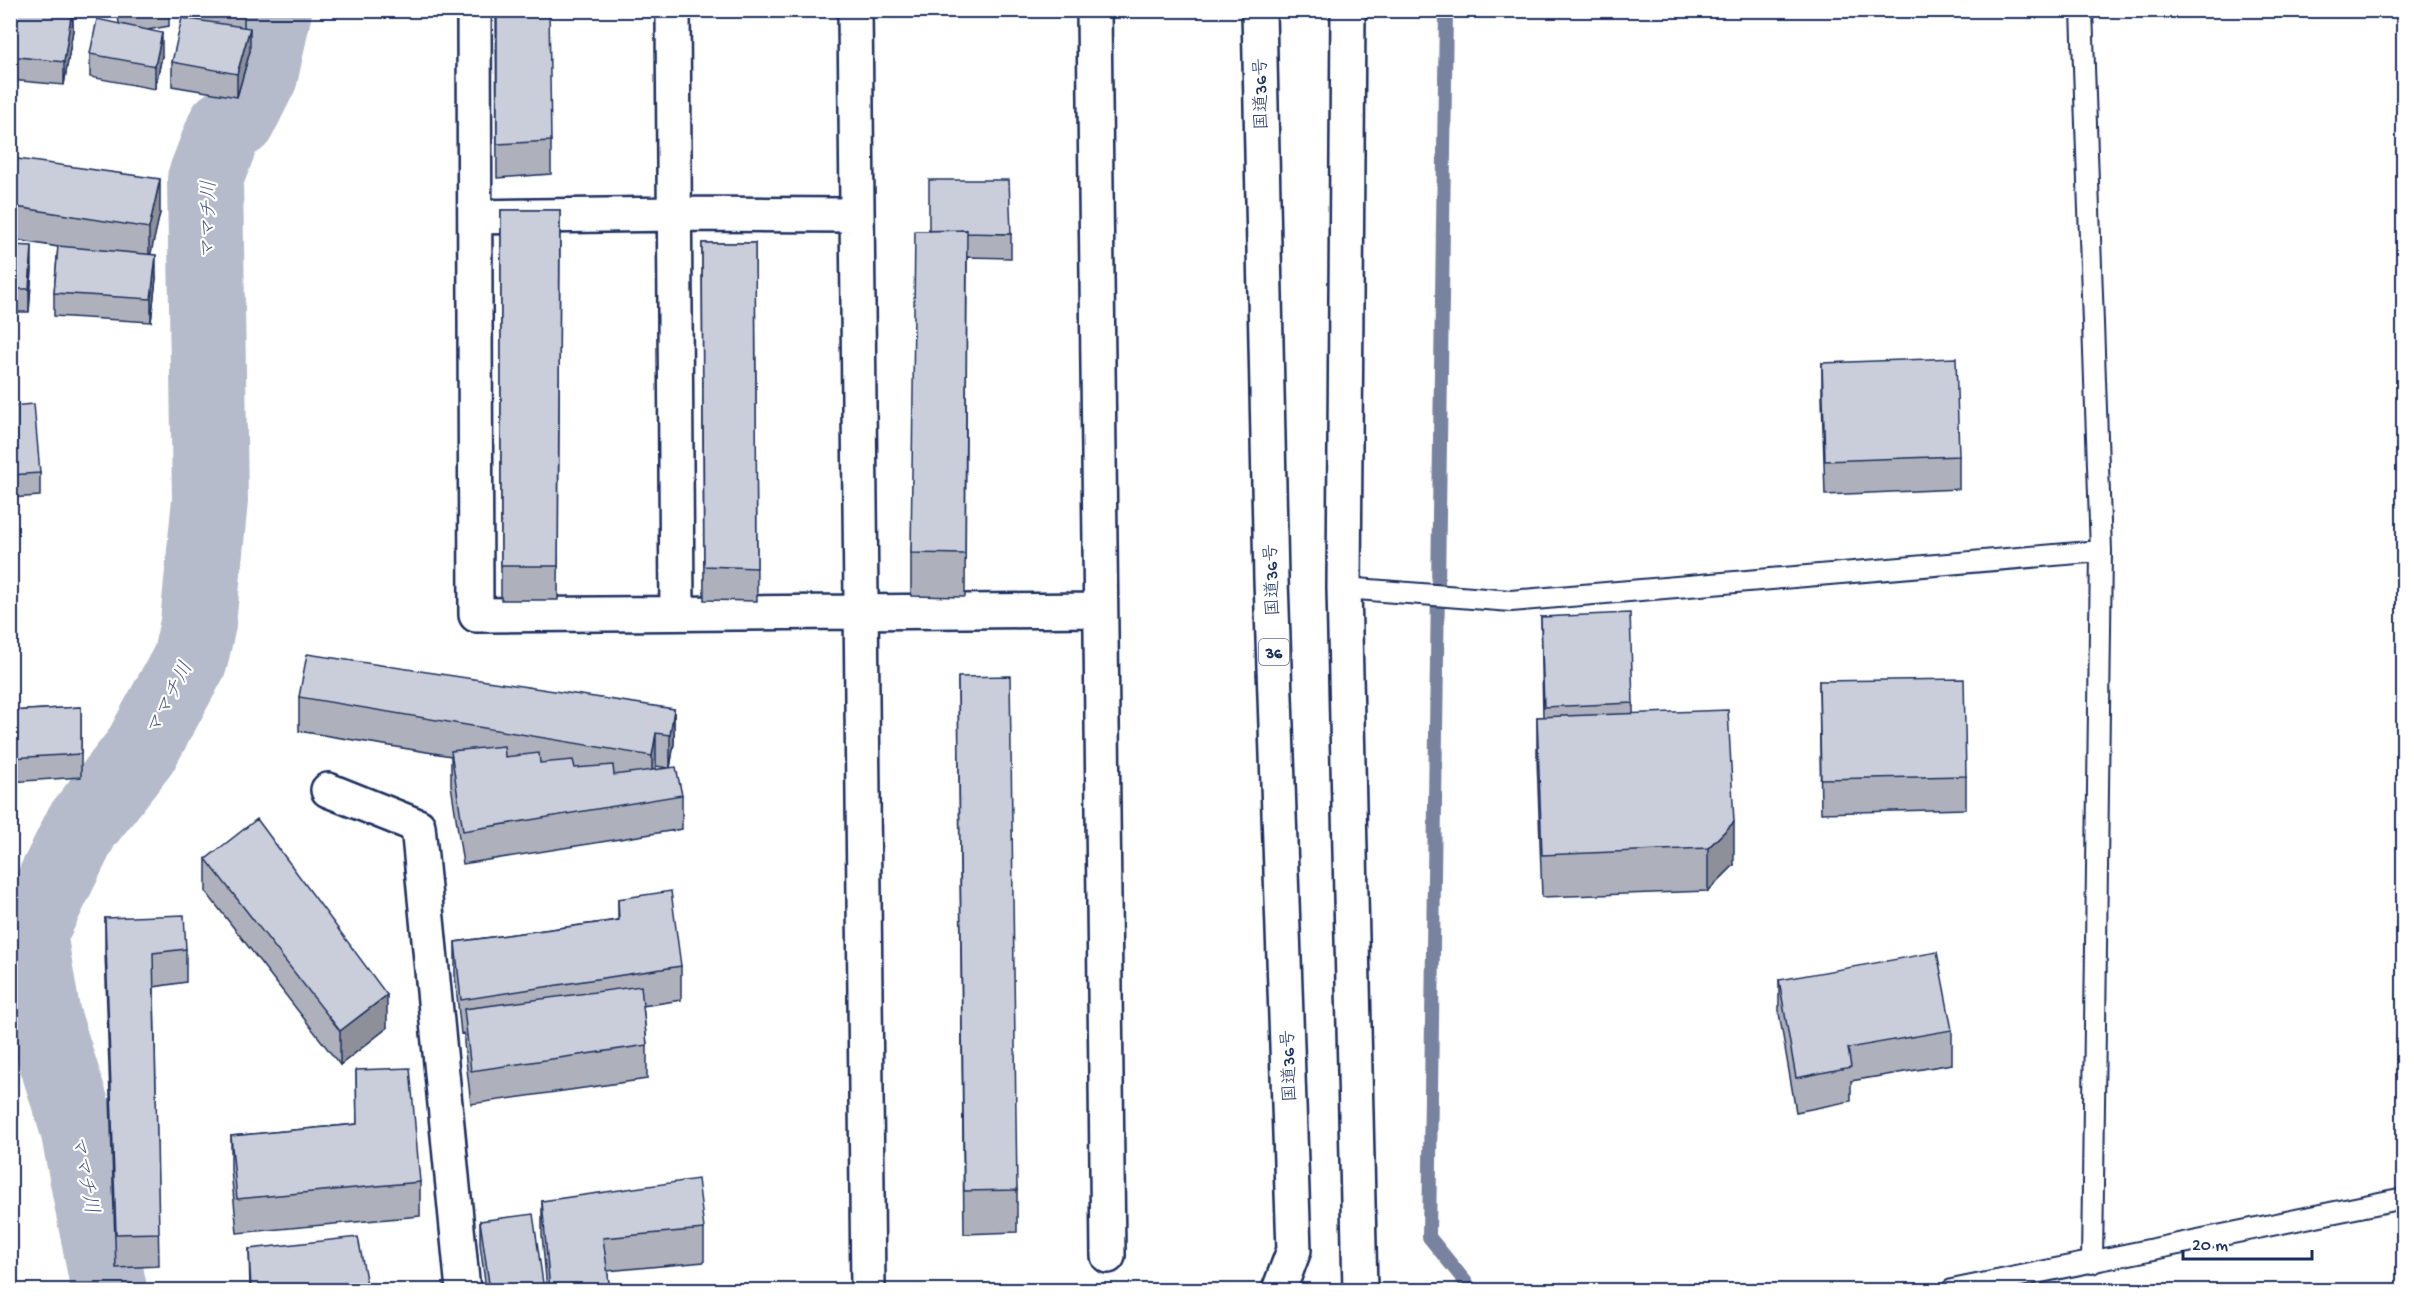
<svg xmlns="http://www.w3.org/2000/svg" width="2414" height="1301" viewBox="0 0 2414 1301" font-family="'Gochi Hand','Klee One',sans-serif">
  <rect width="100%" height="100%" fill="#fff"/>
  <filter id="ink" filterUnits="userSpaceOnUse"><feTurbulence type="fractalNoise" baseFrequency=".0167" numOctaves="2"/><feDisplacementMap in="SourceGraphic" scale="12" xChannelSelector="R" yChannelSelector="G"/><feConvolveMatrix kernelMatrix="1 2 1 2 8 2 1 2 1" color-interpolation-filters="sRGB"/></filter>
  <g filter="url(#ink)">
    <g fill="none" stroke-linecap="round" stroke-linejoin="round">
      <path stroke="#77839f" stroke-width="14" d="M1446 10 1429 1237 1472 1290"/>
      <path stroke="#b5bbca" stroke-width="76" d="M109 1290 78 1128 43 1017 29 934 82 826 140 752 190 660 198 623 210 500 205 179 225 127 238 120 260 76 274 10"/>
      <g stroke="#1b2f5e" stroke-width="24">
        <path id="lane" d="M2082 10 2101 551 2092 1263
          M1344 588 1511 601 2101 551
          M1952 1290 2404 1198"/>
      </g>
      <g stroke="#1b2f5e" stroke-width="38">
        <path id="street" d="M474 10 476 615 1100 610
          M673 10 677 613
          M855 10 868 1290
          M1094 10 1108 1256
          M475 217 675 214 856 215
          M328 790 418 826 463 1290"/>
      </g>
      <g stroke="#1b2f5e" stroke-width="38">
        <path id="highway" d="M1259 10 1271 580 1294 1250 1279 1290
          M1348 10 1344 588 1360 1290"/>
      </g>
      <use href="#lane" stroke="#fff" stroke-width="20"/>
      <use href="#street" stroke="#fff" stroke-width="33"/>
      <use href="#highway" stroke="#fff" stroke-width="33"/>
    </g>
    <path fill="#aeb1bb" stroke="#1b2f5e" stroke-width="1.5" fill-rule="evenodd" d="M10 10H73V30L64 85 10 80Z
      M117 10H169V26L147 30 162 56 155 89 90 77V54L119 23Z
      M196 10H244V27L250 51 237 97 172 86V62L197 20Z
      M496 10 551 141V174L497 178Z
      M10 158 160 213 150 254 156 278 151 322 54 316V293L58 247 10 239Z
      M501 210H560L558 600H501Z
      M929 231 1011 234V258L967 257 965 597 911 596V553Z
      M702 243H755L757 601 704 600Z
      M10 245 32 269 29 312H10Z
      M1822 363 1959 456V489L1825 495 1822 397Z
      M10 406 40 473V496L10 498Z
      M1541 617 1633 703V714L1734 865 1708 891 1542 897 1537 759V717H1543Z
      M958 677 1017 1190V1232L964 1234Z
      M1819 681 1966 776V809L1821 813Z
      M299 697 674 709V743L670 768 682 795V829L463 864 451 785V756L299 731ZM656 766 668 768 655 770Z
      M81 707V777L10 782V711Z
      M206 859 387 1028 340 1065 206 892Z
      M618 899 681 966V1000L643 1006 647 1045V1079L471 1104 464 1043V1033L461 1034 455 976V942L618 920Z
      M105 918 186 949V982L154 987 159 1266 116 1268 105 952Z
      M1779 980 1952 1030V1064L1851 1081V1101L1796 1112 1779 1013Z
      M356 1070 420 1182V1216L237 1233 231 1170V1136L357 1124Z
      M542 1201 704 1229V1262L607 1271 610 1290H547L542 1234Z
      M480 1221 544 1290H486L480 1244Z
      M249 1249 368 1290H250Z"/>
    <path fill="#8d9099" stroke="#1b2f5e" stroke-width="1.5" d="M72 10 73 30 64 85V62Z
      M250 28V51L237 97V74Z
      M162 33V56L155 89V66Z
      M160 179V213L149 262V228Z
      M32 246V269L29 312V289Z
      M156 255V278L151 322V299Z
      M674 709V743L670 768V735Z
      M656 733V766L652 789V756Z
      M1734 822V865L1708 891V848Z
      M387 995V1028L340 1065V1031Z"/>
    <path fill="#caceda" stroke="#1b2f5e" stroke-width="1.5" d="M10 10H72L64 62 10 56Z
      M497 10H549L551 141 497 144Z
      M182 18 250 28 237 74 172 62Z
      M97 19 162 33 155 66 90 54Z
      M10 158 160 179 149 228 10 206Z
      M929 180H1009L1011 234 967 233V230L929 231Z
      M501 210H560L558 566H501Z
      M967 230 965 554 911 553 915 231Z
      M702 243H755L757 568 704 566Z
      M10 245 32 246 29 289H10Z
      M58 246 156 255 151 299 54 293Z
      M1956 358 1959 456 1825 461 1822 363Z
      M34 404 40 473 10 475V406Z
      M1630 613 1633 703 1544 707 1541 617Z
      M307 654 674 709 670 735 656 733 652 756 299 697Z
      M1010 676 1017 1190 964 1191 958 677Z
      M1964 679 1966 776 1821 779 1819 681Z
      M81 707V754L10 758V711Z
      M1728 710 1734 822 1708 848 1542 855 1537 717Z
      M504 746 505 757 539 753 540 763 573 760 575 768 613 765 614 775 676 767 682 795 463 831 451 751Z
      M257 819 387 995 340 1031 206 859Z
      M671 891 681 966 461 1000 455 942 619 920 618 899Z
      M184 915 186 949 153 953 159 1233 116 1234 105 918Z
      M1937 952 1952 1030 1848 1048 1851 1067 1796 1078 1779 980Z
      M641 986 647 1045 471 1071 464 1009Z
      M410 1068 420 1182 237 1199 231 1136 357 1124 356 1070Z
      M698 1179 704 1229 603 1238 610 1290H550L542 1201Z
      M533 1214 544 1290H490L480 1221Z
      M358 1237 368 1290H251L249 1249Z"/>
  </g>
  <g text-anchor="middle" stroke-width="4.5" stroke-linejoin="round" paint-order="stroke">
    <rect fill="#fff" stroke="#5f6d8e" stroke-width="1.5" x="1259" y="639" width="30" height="26" rx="4.5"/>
    <g font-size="16" font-weight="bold" fill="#1b2f5e">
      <text x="1274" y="658">36</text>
    </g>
    <g font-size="18" fill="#1b2f5e" stroke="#fff">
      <text transform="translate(1260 94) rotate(-91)" y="6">国道36号</text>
      <text transform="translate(1271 580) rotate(-92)" y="6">国道36号</text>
      <text transform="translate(1288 1066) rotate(-92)" y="6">国道36号</text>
    </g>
    <g font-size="20" font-style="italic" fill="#49597e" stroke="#fff">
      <text transform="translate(207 220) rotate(-89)" y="7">ママチ川</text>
      <text transform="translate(168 698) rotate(-63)" y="7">ママチ川</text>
      <text transform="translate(86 1174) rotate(79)" y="7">ママチ川</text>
    </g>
  </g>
  <rect width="2414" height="1301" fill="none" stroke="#fff" stroke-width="36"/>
  <rect x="18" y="18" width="2378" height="1265" fill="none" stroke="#1b2f5e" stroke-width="2" filter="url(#ink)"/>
  <path d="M2183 1250v9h129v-9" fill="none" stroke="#1b2f5e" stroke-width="3"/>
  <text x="2192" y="1250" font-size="18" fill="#1b2f5e" stroke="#ffffff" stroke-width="4.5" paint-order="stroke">20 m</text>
</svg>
